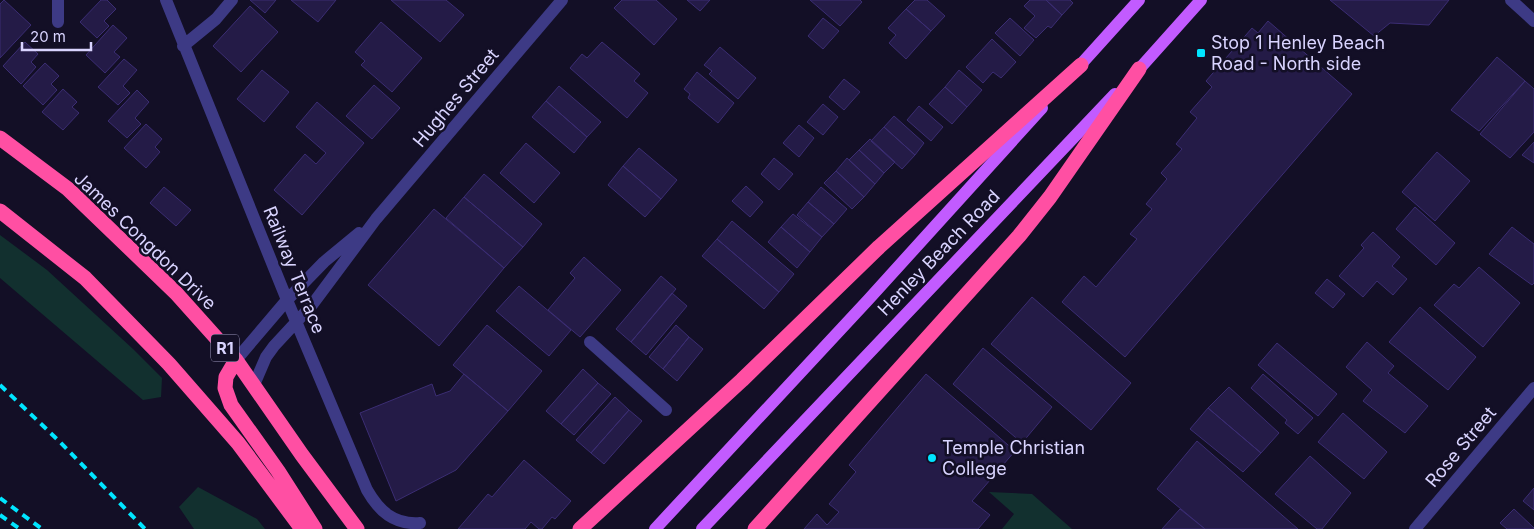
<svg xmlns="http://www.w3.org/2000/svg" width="1534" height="529" viewBox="0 0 1534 529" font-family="Inter,sans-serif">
  <rect width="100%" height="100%" fill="#130f26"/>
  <path fill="#12302f" d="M0 235 47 270 133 349 162 378 161 397 143 400 0 278Z
    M198 487 257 519 265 529H194L179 507Z
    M989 492 1032 494 1072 529H1002L1014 514Z"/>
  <path fill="#241b47" stroke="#3b2d73" d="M4 0 31 25 0 58V4Z
    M101 0H107L116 9 104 21 109 26 97 38 80 22Z
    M250 0H276L265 13Z
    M291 0H336L318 22Z
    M391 0H446L464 15 440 42Z
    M622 0H656L677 19 654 45 614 8Z
    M687 0H710L700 11Z
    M810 0H860L862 2 840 26Z
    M915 0H927L945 16 931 31 906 9Z
    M1030 0H1046L1062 15 1051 28 1048 26 1036 38 1024 28 1035 16 1024 6Z
    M1046 0H1070L1073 3 1062 15Z
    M1330 0H1449L1429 25 1390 23 1374 36Z
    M250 6 278 32 241 72 213 46Z
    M906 9 931 31 906 59 889 43 896 35 888 28Z
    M823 18 839 31 823 49 808 36Z
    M1010 18 1034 40 1020 56 995 33Z
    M1268 21 1352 94 1125 357 1062 302 1084 276 1096 287 1137 239 1130 234 1152 209 1146 204 1167 179 1161 173 1182 149 1176 144 1197 118 1190 112 1212 87 1206 81 1252 28 1258 33Z
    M381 22 422 58 392 92 361 65 365 61 355 52Z
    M113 25 127 38 114 52 120 57 105 73 86 55Z
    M992 39 1016 62 1001 78 993 72 983 83 966 67Z
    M25 42 38 54 31 62 36 67 21 84 3 66Z
    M602 42 640 74 634 81 648 93 627 118 570 68 582 54 587 58Z
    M720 47 756 78 738 99 709 74 712 71 704 65Z
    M1497 57 1525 81 1479 131 1451 110Z
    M124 59 137 70 123 86 130 93 118 105 98 87Z
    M45 63 59 76 51 84 57 90 43 105 23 86Z
    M262 70 289 92 264 122 237 99Z
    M959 70 982 90 967 107 945 87Z
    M697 72 734 103 718 123 688 98 690 94 684 89Z
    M844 79 860 92 844 110 829 97Z
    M1525 81 1534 89V132L1510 158 1480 134Z
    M374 85 400 108 372 139 346 116Z
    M559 86 601 122 587 137 546 101Z
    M945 87 967 107 952 124 929 104Z
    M63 89 77 102 72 107 79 113 63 130 42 112Z
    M137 90 149 102 135 118 141 124 127 138 108 121Z
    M546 101 587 137 574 153 532 117Z
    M317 102 364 143 302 215 274 190 305 154 316 164 326 153 296 127Z
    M823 104 838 117 823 135 807 122Z
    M919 106 943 127 931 141 907 120Z
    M894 116 924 143 915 155 884 127Z
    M146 124 162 139 155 147 160 152 146 168 124 148Z
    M799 125 814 138 799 157 783 143Z
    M884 127 915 155 902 169 871 141Z
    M870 139 895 162 884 173 859 150Z
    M1534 142V163L1522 155Z
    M526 143 560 173 534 203 500 173Z
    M639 148 677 180 661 199 623 166Z
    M859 150 884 173 875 184 849 160Z
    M1437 152 1470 181 1435 221 1402 192Z
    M774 158 793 174 779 190 761 174Z
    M847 158 875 184 864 197 836 171Z
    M623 166 661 199 645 217 608 185Z
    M836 171 864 197 852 209 824 183Z
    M484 174 542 224 523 247 464 197Z
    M746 186 763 202 750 217 732 201Z
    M164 187 191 210 176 226 150 203Z
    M821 187 847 209 834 224 808 202Z
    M464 197 523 247 504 268 446 218Z
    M808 202 834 224 822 237 797 215Z
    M1415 207 1455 243 1436 265 1396 229Z
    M434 209 504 268 439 346 368 285Z
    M793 214 822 237 810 252 781 227Z
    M732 221 794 274 779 292 717 239Z
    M781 227 810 252 797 268 768 242Z
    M1512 227 1534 244V283L1532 285 1489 254Z
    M1373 232 1400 257 1392 266 1407 279 1393 295 1377 281 1363 297 1339 276 1364 248 1361 245Z
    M717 239 779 292 764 309 702 256Z
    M584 257 621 290 580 337 548 310 575 278 570 273Z
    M1479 267 1520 303 1483 347 1434 305 1454 284 1459 288Z
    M661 276 676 289 631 342 616 329Z
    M1327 279 1345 294 1333 308 1315 293Z
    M519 286 571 330 549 356 496 311Z
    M672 293 687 306 646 355 631 342Z
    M1032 297 1131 383 1091 430 991 344Z
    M1420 307 1476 357 1448 390 1389 342Z
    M487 325 542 371 508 411 453 365Z
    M676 325 689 337 663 369 649 357Z
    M689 337 703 349 677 381 663 369Z
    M1367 342 1394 366 1388 373 1428 406 1405 433 1363 401 1372 390 1346 367Z
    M1277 343 1337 394 1318 416 1258 365Z
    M983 348 1052 407 1022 443 953 384Z
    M583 369 598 383 561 424 546 411Z
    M464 374 508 411 456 470 396 501 360 413 432 384 436 396 450 391Z
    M926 374 1015 451 972 501 990 515 978 529H804L817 514 827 525 839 512 829 504 856 472 849 465Z
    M1263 374 1313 418 1298 434 1285 423 1287 420 1251 388Z
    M598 383 611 394 574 435 561 424Z
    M1229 387 1279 433 1261 453 1208 408Z
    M615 397 629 410 591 453 576 440Z
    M1208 408 1261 453 1243 472 1190 429Z
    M629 410 642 421 604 464 591 453Z
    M1343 413 1387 452 1364 479 1318 442Z
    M1197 441 1298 529H1205L1157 489Z
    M1310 456 1351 493 1322 529H1317L1275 494Z
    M524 460 571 501 555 519 552 517 542 529H539L531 522 525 529H458L488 494 492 497Z
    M1534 488V510L1523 501Z
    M1180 509 1205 529H1162Z
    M1514 509 1534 528V529H1507L1500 523Z"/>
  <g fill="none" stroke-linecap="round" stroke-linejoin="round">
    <path stroke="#3d3a85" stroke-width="12" d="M58 0V22
      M166 0 287 300 367 490C379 511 394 525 420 523
      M1511 0 1534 21
      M183 46 216 19 232 0
      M590 342 666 410
      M236 360 287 300 324 262 359 233
      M254 385 266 357 274 346 312 305 376 219 562 0
      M1415 529 1534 388"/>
    <path stroke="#c25bff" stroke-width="12" d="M1074 72 1139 0
      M1133 76 1201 0
      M655 529 868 300 1042 108
      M702 529 1115 94"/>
    <path stroke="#ff4fa3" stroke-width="15" d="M0 138 68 189 176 293 236 360 302 455 357 529
      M0 211 85 278 169 364 238 443 302 529
      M236 360 226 377 225 388 231 405 278 471 315 529
      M580 529 742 380 879 247 1081 65
      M755 529 1019 236 1050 197 1139 69"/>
    <path stroke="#00e5ff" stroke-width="4" stroke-dasharray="8 6" stroke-linecap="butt" d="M0 385 59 441 145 529
      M0 498 42 529
      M0 515 20 529"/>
  </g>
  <g fill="#00e5ff" stroke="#130f26" stroke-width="2">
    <rect x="1196" y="48" width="10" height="10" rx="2.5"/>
    <circle cx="932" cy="458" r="5"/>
  </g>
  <g text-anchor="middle" stroke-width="5" stroke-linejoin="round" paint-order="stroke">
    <rect fill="#130f26" stroke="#9e99be" stroke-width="1" x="211" y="334.5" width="28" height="27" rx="4"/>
    <g font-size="16" font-weight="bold" fill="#d9d4ff">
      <text x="225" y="354">R1</text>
    </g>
    <g font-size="18" fill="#d9d4ff" stroke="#130f26" text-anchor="start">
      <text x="1211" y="49">Stop 1 Henley Beach<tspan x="1211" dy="21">Road - North side</tspan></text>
      <text x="942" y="454">Temple Christian<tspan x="942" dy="21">College</tspan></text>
    </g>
    <g font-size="18" fill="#d9d4ff" stroke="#130f26">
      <text transform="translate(456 98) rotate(-50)" y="6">Hughes Street</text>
      <text transform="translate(145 241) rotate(44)" y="6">James Congdon Drive</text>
      <text transform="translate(939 253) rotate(-46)" y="6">Henley Beach Road</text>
      <text transform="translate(294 270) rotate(68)" y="6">Railway Terrace</text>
      <text transform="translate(1461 447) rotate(-50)" y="6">Rose Street</text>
    </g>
  </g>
  <path d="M22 42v8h69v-8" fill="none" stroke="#d9d4ff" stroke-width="2.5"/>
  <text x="30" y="42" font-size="15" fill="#d9d4ff" stroke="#130f26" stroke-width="4" paint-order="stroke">20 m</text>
</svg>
